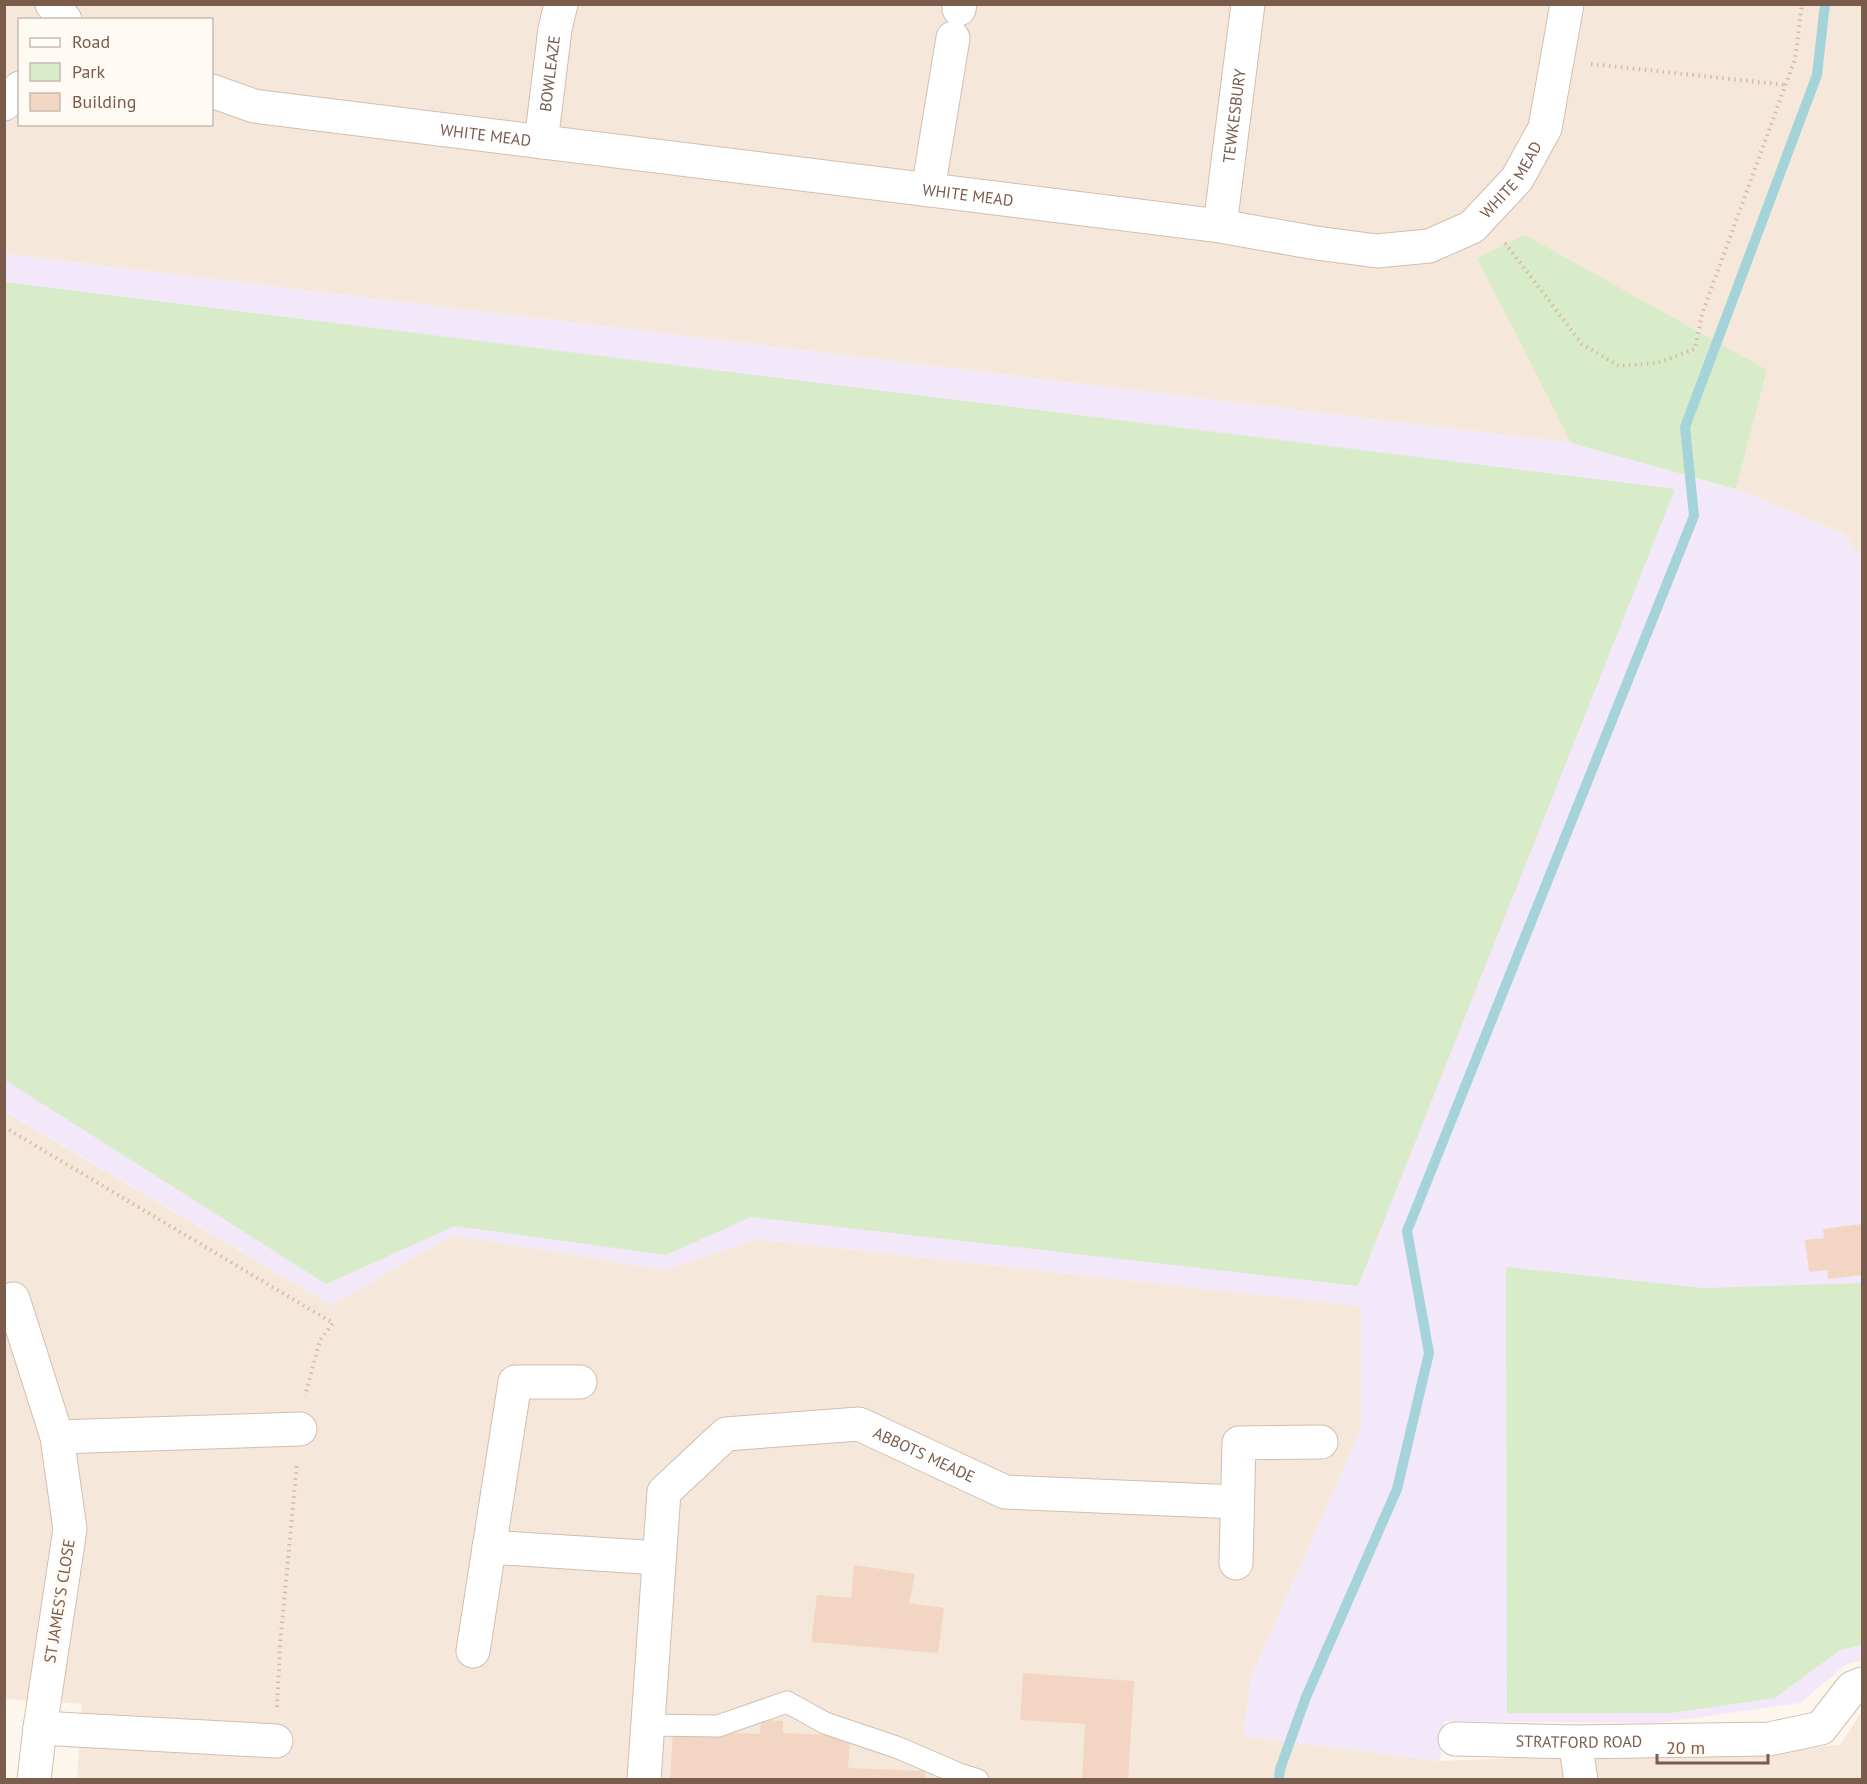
<svg xmlns="http://www.w3.org/2000/svg" width="1867" height="1784" viewBox="0 0 1867 1784" font-family="'PT Sans',sans-serif">
  <rect width="100%" height="100%" fill="#fdf6ec"/>
  <path fill="#f5e8da" fill-rule="evenodd" d="M5 5H1862V560L1844 534 1736 489 1767 370 1477 258 1571 443 5 254ZM20 20H212V124H20Z
    M4 1111 331 1305 453 1235 664 1270 757 1239 1362 1306 1361 1429 1252 1675 1243 1736 1440 1761 1840 1745 1862 1711V1779H77L82 1704 5 1699Z"/>
  <path fill="#f3e8fa" d="M5 254 1571 443 1736 489 1844 534 1862 560V1660L1847 1664 1800 1703 1659 1723 1445 1721 1440 1761 1243 1736 1252 1675 1361 1429V1306L757 1239 664 1270 453 1235 331 1305 5 1111Z"/>
  <path fill="#d8ecc9" d="M1525 235 1767 370 1736 489 1571 443 1477 258Z
    M4 282 1675 489 1358 1286 751 1217 666 1255 455 1226 326 1284 5 1080Z
    M1506 1267 1704 1288 1862 1283V1645L1840 1650 1775 1698 1671 1713H1507Z"/>
  <g fill="none" stroke-linecap="round" stroke-linejoin="round">
    <path stroke="#a5d3da" stroke-width="10" d="M1279 1780 1280 1769 1306 1697 1397 1489 1429 1353 1407 1231 1694 516 1685 427 1817 75 1825 4"/>
  </g>
  <path fill="#f3d5c3" d="M1862 1224V1275L1828 1279 1827 1270 1809 1272 1805 1240 1824 1238 1823 1229Z
    M854 1565 915 1574 909 1603 944 1608 938 1653 811 1642 817 1595 851 1598Z
    M1023 1673 1134 1681 1128 1780H1082L1085 1724 1020 1720Z
    M761 1720 783 1721V1733L850 1736 848 1768 925 1771V1780H670L673 1730 760 1734Z"/>
  <g fill="none" stroke-linecap="round" stroke-linejoin="round">
    <g stroke="#d1beb0" stroke-width="23">
      <path id="service" d="M648 1725 718 1726 787 1702 825 1723 899 1748 959 1774 978 1780"/>
    </g>
    <g stroke="#d1beb0" stroke-width="35">
      <g id="minor">
        <path d="M52 4 65 20"/>
        <path d="M959 9 960 4"/>
        <path id="s1" d="M212 91 254 106 1220 226 1316 243 1377 251 1429 246 1472 227 1517 179 1545 128 1567 4"/>
        <path d="M4 104 20 88"/>
        <path id="s2" d="M541 142 555 29 561 4"/>
        <path d="M928 190 953 38"/>
        <path id="s3" d="M1220 226 1248 4"/>
        <path d="M13 1299 57 1437 70 1529 40 1728 34 1780"/>
        <path d="M57 1437 300 1429"/>
        <path d="M489 1547 659 1558"/>
        <path d="M1236 1563 1239 1443 1321 1442"/>
        <path d="M473 1651 515 1382H580"/>
        <path d="M40 1728 276 1741"/>
        <path id="s4" d="M1455 1739 1575 1742 1769 1739 1821 1728 1852 1688 1862 1684"/>
        <path d="M1575 1742 1581 1780"/>
        <path id="s5" d="M644 1780 664 1492 726 1434 859 1424 1005 1492 1237 1502"/>
      </g>
    </g>
    <path stroke="#d9b8a5" stroke-width="4" stroke-dasharray="1.5 4.5" stroke-linecap="butt" d="M1591 64 1786 85
      M1505 243 1582 344 1619 366 1657 363 1695 349 1702 314 1795 59 1802 4
      M4 1127 333 1323 320 1340 305 1396
      M277 1707 280 1645 297 1463"/>
    <use href="#service" stroke="#fff" stroke-width="21"/>
    <use href="#minor" stroke="#fff" stroke-width="33"/>
  </g>
  <g text-anchor="middle" stroke-width="6" stroke-linejoin="round" paint-order="stroke">
    <g font-size="16" fill="#7a5c4d" stroke="#fffaf3">
      <text dy="6" stroke="none"><textPath href="#s2" startOffset="69">BOWLEAZE</textPath></text>
      <text dy="6" stroke="none"><textPath href="#s3" startOffset="111">TEWKESBURY</textPath></text>
      <text dy="6" stroke="none"><textPath href="#s1" startOffset="278">WHITE MEAD</textPath></text>
      <text dy="6" stroke="none"><textPath href="#s1" startOffset="1338">WHITE MEAD</textPath></text>
      <text dy="6" stroke="none"><textPath href="#s1" startOffset="764">WHITE MEAD</textPath></text>
      <text dy="6" stroke="none"><textPath href="#s5" startOffset="579">ABBOTS MEADE</textPath></text>
      <text transform="translate(59 1601) rotate(-81)" y="6">ST JAMES'S CLOSE</text>
      <text dy="6" stroke="none"><textPath href="#s4" startOffset="124">STRATFORD ROAD</textPath></text>
    </g>
  </g>
  <rect width="1867" height="1784" fill="none" stroke="#7a5c4d" stroke-width="12"/>
  <rect x="18" y="18" width="195" height="108" fill="#fffaf3" stroke="#cabbb1" stroke-width="1.5"/>
  <rect x="30" y="38" width="30" height="9" fill="#ffffff" stroke="#cabbb1" stroke-width="1.5"/>
  <text x="72" y="48" font-size="18" fill="#7a5c4d">Road</text>
  <rect x="30" y="63" width="30" height="18" fill="#d8ecc9" stroke="#cabbb1" stroke-width="1.5"/>
  <text x="72" y="78" font-size="18" fill="#7a5c4d">Park</text>
  <rect x="30" y="93" width="30" height="18" fill="#f3d5c3" stroke="#cabbb1" stroke-width="1.5"/>
  <text x="72" y="108" font-size="18" fill="#7a5c4d">Building</text>
  <path d="M1657 1754v9h111v-9" fill="none" stroke="#7a5c4d" stroke-width="3"/>
  <text x="1666" y="1754" font-size="18" fill="#7a5c4d" stroke="#fffaf3" stroke-width="4.5" paint-order="stroke">20 m</text>
</svg>
